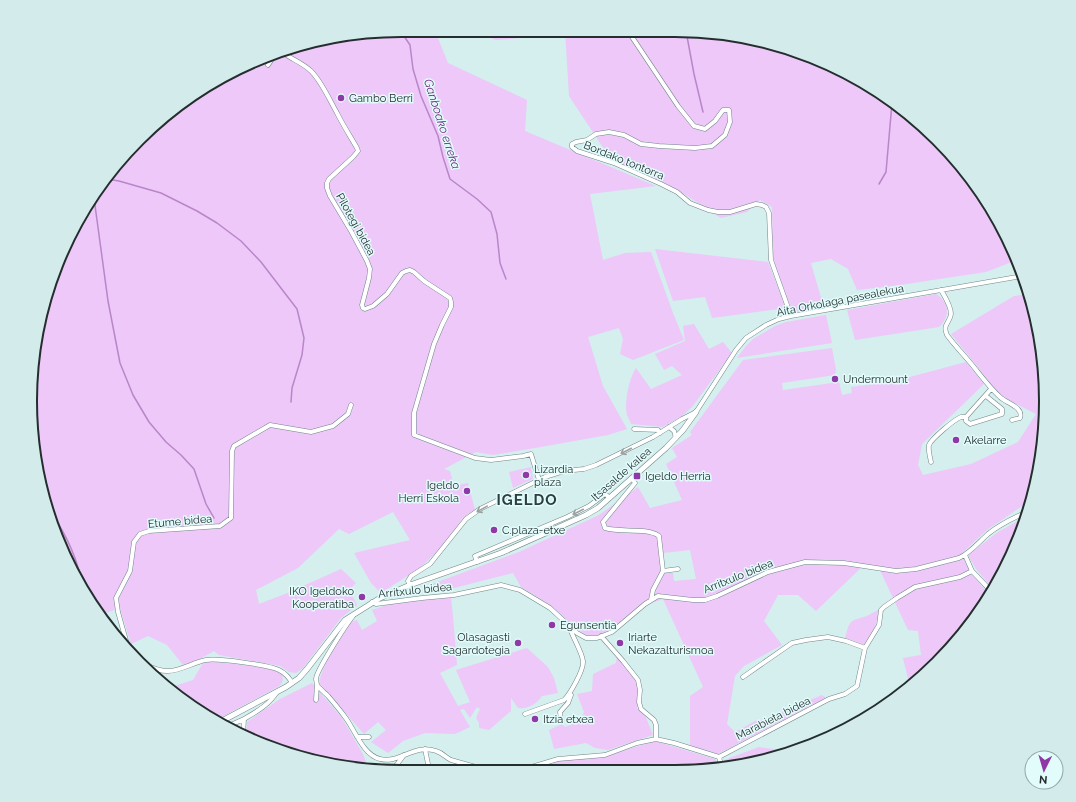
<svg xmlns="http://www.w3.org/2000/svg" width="1076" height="802" viewBox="0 0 1076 802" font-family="Raleway,sans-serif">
  <rect width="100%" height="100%" fill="#d5eeee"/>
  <path fill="#edc8f9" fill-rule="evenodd" d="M401 30H451L436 33 448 63 527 100 525 131 656 186 590 194 603 260 625 253 651 252 673 313 684 340 633 360 620 354 623 339 619 328 588 337 603 386 627 429 608 435 535 448 493 455 476 452 444 469 450 471 454 486 468 483 475 510 468 514 462 519 447 542 420 568 381 593 371 583 354 553 410 540 393 512 349 534 339 529 298 568 256 590 259 604 285 594 341 569 356 583 349 590 357 605 341 618 303 668 296 673 289 672 280 666 219 655 214 651 200 659 183 665 167 645 148 636 131 644 120 608 100 615 50 520 31 425 37 329 68 237 122 156 215 80 305 43Z
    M470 30H534L521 38 496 40Z
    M565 30 699 31 771 43 881 92 969 175 1008 237 1017 260 986 272 893 286 857 290 848 269 831 259 811 263 824 308 795 313C785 298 777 278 774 261 771 243 773 225 772 207L760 200 747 212 721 218 678 190 612 161 569 96Z
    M655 249 768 262 786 308 712 318 705 297 673 301Z
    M936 294C949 302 951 316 939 327L855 340 847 310Z
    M1029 294 1033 305 1045 377 1043 450 1031 500 987 530 961 554 972 575 990 595 954 646 910 687 903 658 921 655 918 631 908 630 878 566 864 565 816 611 798 595H778L764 621 782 645 744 666 735 676 727 724 735 732 757 720H763L822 695 826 698 718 754 690 746V696L703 687 663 599 637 608 611 630 597 635H587L578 630 550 605 521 587 513 573 434 593 432 584 519 552 599 515 638 487 650 508 682 500 666 464 677 457 672 448 692 435 690 432 743 360 832 348 836 370 835 375 782 383 783 390 839 382 842 395 852 393 851 387 891 382 966 362 984 384 922 444 918 465 923 475 971 464 1018 442 1036 414 1001 396 951 334 1014 296ZM690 550 696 579 674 581 673 573H665L663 553Z
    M826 315 832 343 737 358 746 346 753 339 775 326 786 322Z
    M694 324 709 349 723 342 732 353 692 407 682 416 663 427 631 424C630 421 628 418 627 415 624 403 629 378 636 368L651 389 682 375 672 366 664 370 655 354 685 341 683 326Z
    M531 467 533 479 513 488 509 472Z
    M1027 516 1026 520 994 590 976 569 968 555 998 532Z
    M451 597 453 617 457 665 440 673 458 706 470 702 456 670 527 648 548 667 554 678 558 693 542 696C538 703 527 710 518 708L511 698V711L489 730 479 728V723L476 718 480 709 477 707 470 718 464 709 460 710 470 727 455 734 425 733 403 741 388 753 371 742 386 730 378 722 364 734 319 683C323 661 339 641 351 622L357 620 362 630 377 621 372 610 390 604Z
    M880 609C876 626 874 631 864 645L845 638 848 627 851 622 854 620 867 616Z
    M617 656 635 679 639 689 637 708 645 715 653 735 608 750 595 748 586 743 554 749 549 730 562 724 565 727 581 721 584 712 577 694 592 691 593 674 616 663Z
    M209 662C221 662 275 667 281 674 285 679 282 684 278 687L218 719 214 712 207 716 168 688 193 680 203 663Z
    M312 683 342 718 363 754 369 770 282 752 246 736 247 722 280 699Z
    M655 741 715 759 718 765 719 769 524 770 558 760 605 756Z
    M759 747 780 750 797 749 725 768 724 760Z"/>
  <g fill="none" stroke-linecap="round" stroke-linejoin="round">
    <path stroke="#b986c8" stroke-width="1.5" d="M400 30 410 45 413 69 421 96 438 136 443 157 450 179 477 199 491 212 497 234 500 263 506 279
      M686 31 694 74 703 112
      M107 179 119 181 161 193 197 211 217 223 241 241 261 262 297 309 304 338 302 355 292 388 291 402
      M879 184 886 172 892 103
      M94 198 108 301 120 363 133 395 149 422 166 442 181 455 194 469 206 504 214 518
      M47 508C63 528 75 554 81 578"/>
    <g stroke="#708687" stroke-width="5">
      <path id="minor" d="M628 31 678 106 694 126 705 129 715 121 723 110H729L730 122 725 135 712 146 695 148 659 146 641 144 624 135 609 132 596 134 587 140 576 142 572 144V147L577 151 614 163 661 184 677 192 690 203 708 210 718 212H730L756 204 762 205 766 207 769 213 771 260 791 316
        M282 52C291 59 303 63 311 71 322 82 329 99 337 113 343 125 350 136 357 148L358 151 353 157 329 179 327 183V188L330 196 351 231 367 261 370 269 369 278 362 305 363 308 365 309 373 306 387 294 402 273 406 271 410 270 414 272 424 281 450 298 451 302V307L442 325 434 344 414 413V435L475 458 491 460 523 456 531 454 539 480
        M268 65 274 56
        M941 290C945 297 951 306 951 314 950 323 942 324 947 335 955 346 965 356 973 366 982 377 990 388 1000 397 1006 403 1024 407 1020 418L1012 420
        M966 417V421L970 424 1002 414V409L986 396
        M669 427 674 431 676 438
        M634 429 658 430 660 433
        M931 462C930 457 928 450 929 445 931 439 955 419 961 417H966L991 389
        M632 478 635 483 603 522 605 528C621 533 646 527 659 536L663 571 653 590 651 600
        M965 555 972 571 992 592
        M477 562 475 556 567 517 589 506 605 494 610 498
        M663 571 678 569
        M410 585 408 581 411 576 430 564 466 519 480 509 545 477 564 471 584 469 596 465 653 437 682 419 696 412 736 350 746 338 766 325 779 319 791 316 1022 276
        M372 602 376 604 422 598 454 595 501 585 520 590 550 608 577 633 586 638H597L612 632 645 604 658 596 693 600H705L717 596 768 572 805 562 844 563 896 571 916 569 959 558C970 553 979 542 988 534 1000 524 1015 517 1029 511
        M353 616C346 625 316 671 316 679 316 680 317 684 317 685 320 689 325 693 328 696 334 703 340 710 345 717 355 730 363 755 380 759 399 764 415 743 436 751 443 753 446 758 451 760L476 767 480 770
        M601 636 623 661 638 680 640 690 639 702 641 709 654 720 656 725V739
        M129 651 118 612 116 598 130 571 134 542 140 534 149 531 220 526 231 518 232 451 234 446 270 425 311 432 333 426 348 414 351 405
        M141 663C150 667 158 671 167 671 178 672 194 662 206 660 217 658 269 665 279 670 285 673 289 677 292 683
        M743 677 792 643 806 640 828 637 846 641 865 648
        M316 700 317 685
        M525 714 564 700C570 694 584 670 583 661 582 652 572 636 569 626
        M244 719C256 712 269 705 277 692
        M561 721 560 712 568 703 571 695
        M226 727 244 719 243 735
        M357 737H369
        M425 749 428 764
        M719 757 722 769
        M521 770 558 759 605 755 637 743 656 739 674 743 719 757 829 699 845 694 857 686 865 648 879 625 881 610 884 607 897 598 915 587 960 577 972 571
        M392 771 404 755"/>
    </g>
    <g stroke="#708687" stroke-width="6">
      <path id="tertiary" d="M218 723 286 687 299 678 307 669 345 620 380 598 410 585 501 553 586 515 598 508 666 448 683 430 696 412"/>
    </g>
    <use href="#minor" stroke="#fff" stroke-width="4"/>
    <use href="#tertiary" stroke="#fff" stroke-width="5"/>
  </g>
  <defs><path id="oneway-shaft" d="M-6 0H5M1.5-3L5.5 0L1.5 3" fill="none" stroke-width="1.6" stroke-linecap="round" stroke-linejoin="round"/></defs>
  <g stroke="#9ca1a1">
    <use href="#oneway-shaft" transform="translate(626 451) rotate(153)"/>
    <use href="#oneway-shaft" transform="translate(482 509) rotate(151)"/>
    <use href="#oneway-shaft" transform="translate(578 512) rotate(153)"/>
  </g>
  <g fill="#8e39a6" stroke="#e2fbfb" stroke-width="1.5">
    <circle cx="341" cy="98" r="4"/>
    <circle cx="835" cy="379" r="4"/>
    <circle cx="956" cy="440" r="4"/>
    <circle cx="526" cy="475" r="4"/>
    <rect x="633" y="472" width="8" height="8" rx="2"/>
    <circle cx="467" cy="491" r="4"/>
    <circle cx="494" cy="530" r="4"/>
    <circle cx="362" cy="597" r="4"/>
    <circle cx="552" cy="625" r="4"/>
    <circle cx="518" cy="643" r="4"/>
    <circle cx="620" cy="643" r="4"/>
    <circle cx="535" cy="719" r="4"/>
  </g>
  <g text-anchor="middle" stroke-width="3" stroke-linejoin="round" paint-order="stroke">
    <g font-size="11" fill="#242e2e" stroke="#e2fbfb" text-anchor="start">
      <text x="349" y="102">Gambo Berri</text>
      <text x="843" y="383">Undermount</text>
      <text x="964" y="444">Akelarre</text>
      <text x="534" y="473">Lizardia<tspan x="534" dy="13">plaza</tspan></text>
      <text x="645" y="480">Igeldo Herria</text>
      <text x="459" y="489" text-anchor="end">Igeldo<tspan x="459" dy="13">Herri Eskola</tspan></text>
      <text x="502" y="534">C.plaza-etxe</text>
      <text x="354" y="595" text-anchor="end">IKO Igeldoko<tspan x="354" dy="13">Kooperatiba</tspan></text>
      <text x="560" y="629">Egunsentia</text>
      <text x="510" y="641" text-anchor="end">Olasagasti<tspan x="510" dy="13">Sagardotegia</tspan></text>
      <text x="628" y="641">Iriarte<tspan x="628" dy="13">Nekazalturismoa</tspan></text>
      <text x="543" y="723">Itzia etxea</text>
    </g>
    <g font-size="11" fill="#242e2e" stroke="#e2fbfb">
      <text transform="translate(624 160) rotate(22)" y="4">Bordako tontorra</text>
      <text transform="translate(356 224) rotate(61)" y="4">Pilotegi bidea</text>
      <text transform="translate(840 300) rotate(-11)" y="4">Aita Orkolaga pasealekua</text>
      <text transform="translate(621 474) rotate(-41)" y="4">Itsasalde kalea</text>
      <text transform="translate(180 521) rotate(-5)" y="4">Etume bidea</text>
      <text transform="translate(738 576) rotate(-22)" y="4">Arritxulo bidea</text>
      <text transform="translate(415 590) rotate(-6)" y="4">Arritxulo bidea</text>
      <text transform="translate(773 718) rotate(-27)" y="4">Marabieta bidea</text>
    </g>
    <g font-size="12" font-style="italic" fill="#6c2d7d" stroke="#e2fbfb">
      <text transform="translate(442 124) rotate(72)" y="4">Ganboako erreka</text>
    </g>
    <g font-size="15" font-weight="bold" letter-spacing="1" fill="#2b3f40" stroke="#e2fbfb">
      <text x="527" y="505">IGELDO</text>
    </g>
  </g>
  <path d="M0 0H1076V802H0ZM401 37H675A364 364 0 0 1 1039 401V401A364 364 0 0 1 675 765H401A364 364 0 0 1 37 401V401A364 364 0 0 1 401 37Z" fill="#d3ebeb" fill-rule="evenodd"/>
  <path fill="none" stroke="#242e2e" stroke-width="2" d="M401 37H675A364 364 0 0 1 1039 401V401A364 364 0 0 1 675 765H401A364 364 0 0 1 37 401V401A364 364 0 0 1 401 37Z"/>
  <g transform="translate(1044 770) rotate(185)"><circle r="19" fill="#e2fbfb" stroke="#96a9a9"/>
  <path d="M0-3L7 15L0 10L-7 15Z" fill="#8e39a6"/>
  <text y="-6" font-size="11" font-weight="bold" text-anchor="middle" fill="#242e2e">N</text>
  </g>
</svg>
